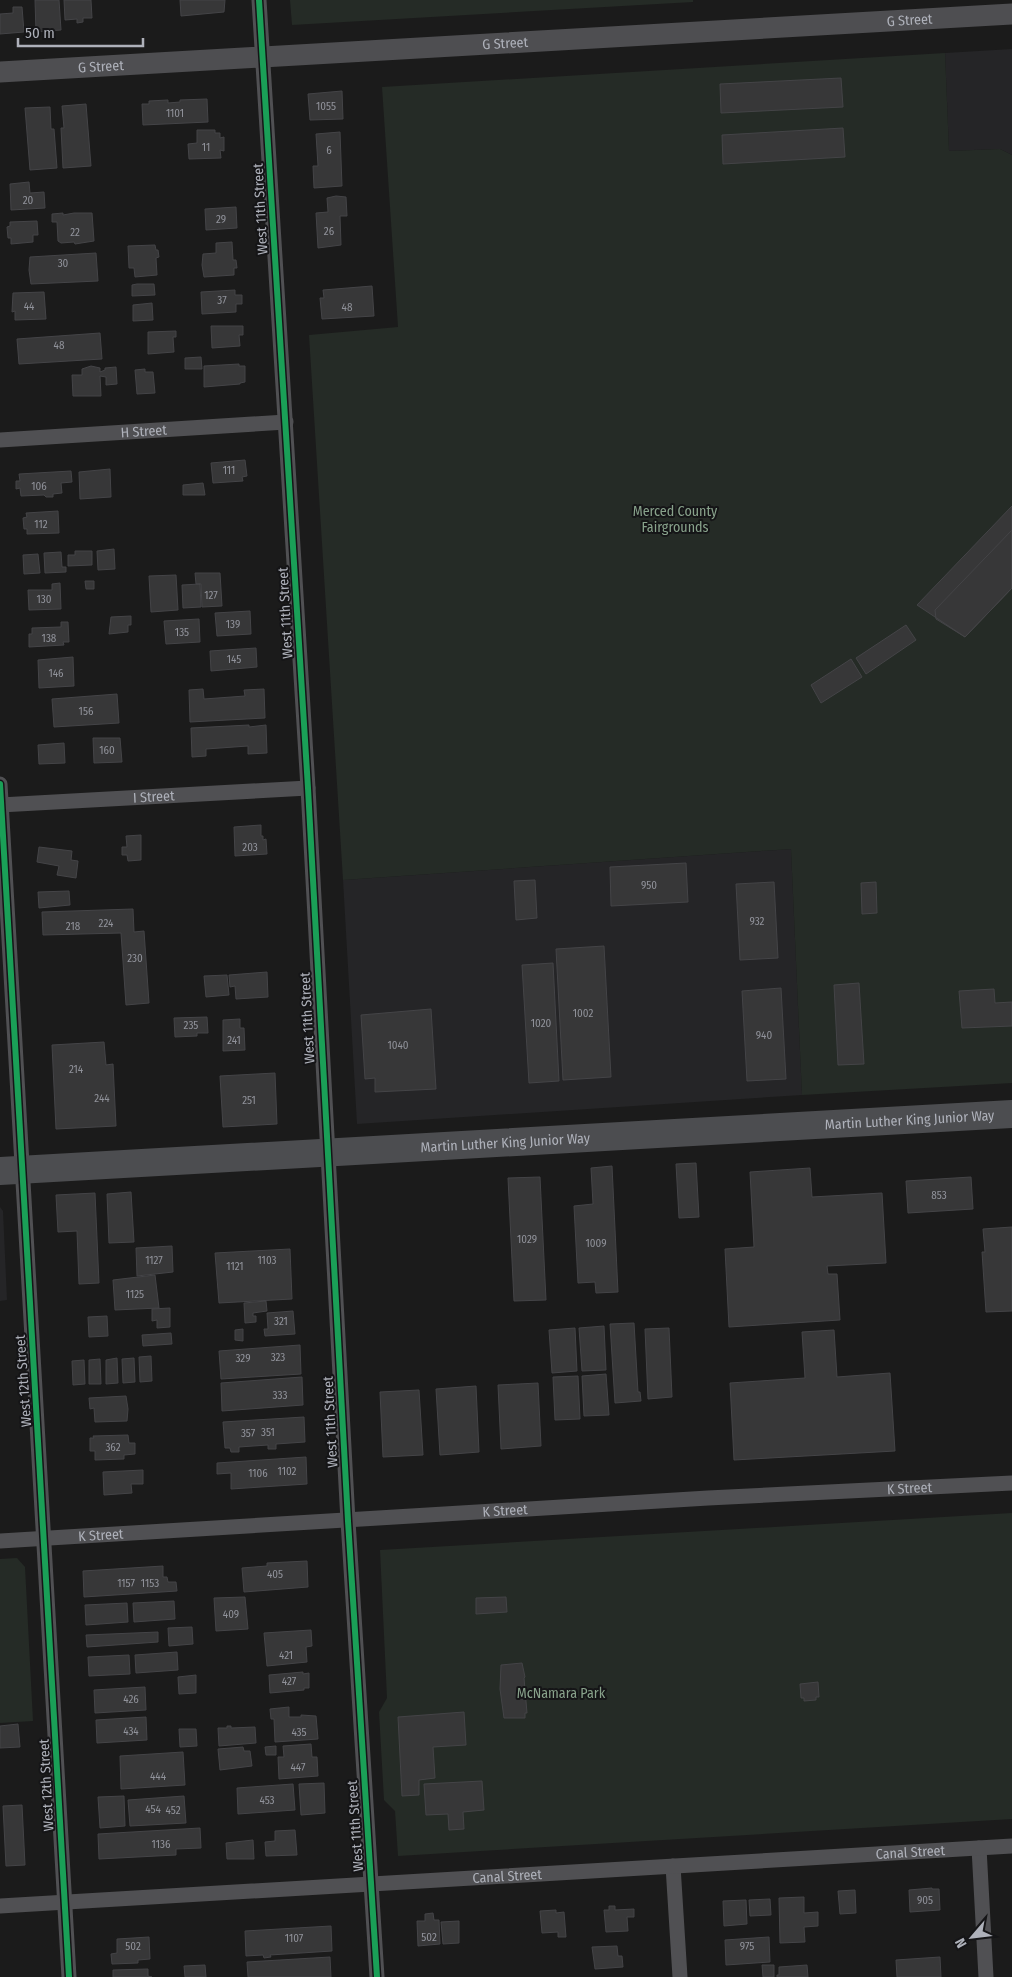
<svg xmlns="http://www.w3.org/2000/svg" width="1012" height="1977" viewBox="0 0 1012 1977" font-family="'Fira Sans Condensed',sans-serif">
  <rect width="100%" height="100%" fill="#1b1b1b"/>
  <path fill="#252527" d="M1012 49V155L1000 149 949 151 945 53Z
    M791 849 802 1095 357 1124 343 880Z
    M0 1207 3 1211 7 1300 0 1301Z"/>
  <path fill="#252b26" d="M290 0H693V2L292 25Z
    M945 53 949 151 1000 149 1012 155V1083L802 1095 791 849 343 880 309 335 398 327 382 87Z
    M1012 1513V1819L398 1856 395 1811 384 1800 379 1712 387 1698 380 1550Z
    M17 1558 25 1567 33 1721 0 1723V1559Z"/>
  <path fill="#373738" stroke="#444447" d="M35 0H59L61 30 36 32Z
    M64 0H91L92 18H83V22L77 23V19L65 20Z
    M180 0H225L224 12 181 16Z
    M13 7H22L24 32 0 34V14L13 13Z
    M841 78 843 107 721 113 720 84Z
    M342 91 343 119 310 120 308 94Z
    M207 99 208 122 143 125 142 104H149V101L168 100V103L180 102V100Z
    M86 104 91 166 63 168 61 128H64L62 106Z
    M50 107 51 129H54L57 168 30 170 25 108Z
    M843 128 845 157 723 164 722 135Z
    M197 130H215V133H220V138L224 137V151L220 150 221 158 189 159 188 144 197 143Z
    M340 132 342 186 314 188 313 166H318L316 134Z
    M29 182 30 193 44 192 45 208 11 210 10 184Z
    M336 196 346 197 347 216H340L341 245 318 248 316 213 328 212 327 198Z
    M236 207 237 228 206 230 205 209Z
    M63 213V215L74 213H92L94 241 75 244 74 242 61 243 58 241 57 222H52V214Z
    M37 221 38 235H33V242L11 244V238H8L7 227 10 226V222Z
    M232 242 233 260H236L237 268H234V275L204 277 202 265 203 254 216 253V243Z
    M155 245 156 250H158L159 257 156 258 157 275 135 277 134 268H129L128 246Z
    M96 253 98 281 31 284 29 270 30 257Z
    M137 284H154L155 295 132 296V285Z
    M372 286 374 316 322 319 320 298H324L323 290Z
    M235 290V295H242V304H236V312L202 314 201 292Z
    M44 292 46 319 15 320V311L12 312 13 293Z
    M152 303 153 320 133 321V305Z
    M211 326H243V335H239L240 346 212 348Z
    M176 331V337H173L174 352 148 354V332Z
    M100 333 102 359 19 364 17 339Z
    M201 357 202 369H185V358Z
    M239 364V366H245V382L240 383V384L204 387V366Z
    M91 366 100 368V372L105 370V368L116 367 117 384 106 385V377L100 376 101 396H73L72 375H82V369Z
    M145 369V372H153L155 393 137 394 135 370Z
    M245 460 247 476 242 477 243 481 213 483 211 463Z
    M110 469 111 497 80 499 79 472Z
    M71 471 72 482 61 483 62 493 53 494V497H46L44 495 21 496 20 488 16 489V481H20L19 474Z
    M203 483 205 495H183V485Z
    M1012 506V588L965 637 917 605Z
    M58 511 59 533 27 534V529H24L23 518 27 517 26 513Z
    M1012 530V588L965 637 936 619 935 610Z
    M114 549 115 569 98 570 97 551Z
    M75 551H92V565L68 566V555H75Z
    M61 552 62 567H66V572L45 573 44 553Z
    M38 554 40 573 24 574 23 555Z
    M195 573H220L222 606 202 607 201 584H196Z
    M176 575 178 610 151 612 149 576Z
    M85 581H94V589H86Z
    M60 583 61 609 29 610 28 590H52V584Z
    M200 584 201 607 183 608 182 585Z
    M250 611 251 634 217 636 215 613Z
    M131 616V625H128V632L109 634 111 617Z
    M199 619 200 642 166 644 164 621Z
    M61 622H68L69 642H63L64 645 29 647V634H32V628L61 627Z
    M906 625 916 640 866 674 856 658Z
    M256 648 257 667 211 671 210 651Z
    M73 657 74 686 39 688 38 660Z
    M851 659 862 677 821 703 811 685Z
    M203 689 204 699 245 696 244 690 264 689 265 718 190 722 189 690Z
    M117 694 119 723 54 727 52 699Z
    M249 725V727L266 725 267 753 248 754V746L206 749V756L192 757 191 728Z
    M93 738H120L122 762 94 763Z
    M64 743 65 763 39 764 38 745Z
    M261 825V836H263V840L266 839 267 854 235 856 234 827Z
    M141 835V860L128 861 127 855H122V847H127L126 836Z
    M39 847 72 851 71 860 78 861 76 878 57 875 59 866 37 862Z
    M686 863 688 902 611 906 610 867Z
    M535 880 537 918 516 920 514 881Z
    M774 882 778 958 740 960 736 884Z
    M876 882 877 913 862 914 861 883Z
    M69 891 70 905 39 908 38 892Z
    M133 909 134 932 144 931 149 1003 126 1005 121 933 43 935 42 912Z
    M604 946 611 1077 563 1080 556 949Z
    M553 963 559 1081 529 1083 522 965Z
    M267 972 268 997 236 999 235 986 230 987 229 975Z
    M227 975 229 995 206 997 204 976Z
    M859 983 864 1064 838 1065 834 985Z
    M781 988 786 1079 747 1081 742 991Z
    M994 989 995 1003 1012 1002V1026L962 1028 959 991Z
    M431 1009 436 1089 375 1092V1078L365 1079 361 1015Z
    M207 1017 208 1033H197V1036L175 1037 174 1018Z
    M240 1019V1028H244L245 1050 223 1051V1020Z
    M104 1042 106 1065 113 1064 116 1126 56 1129 52 1045Z
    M275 1073 277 1124 223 1127 220 1076Z
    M696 1163 699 1217 679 1218 676 1164Z
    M612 1166 618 1292 596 1293 595 1282 578 1283 574 1206 593 1204 591 1168Z
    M810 1168 812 1197 882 1193 886 1263 827 1266 828 1274H837L840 1320 729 1327 725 1249 754 1247 750 1172Z
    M540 1177 546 1300 514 1301 508 1178Z
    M971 1177 973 1209 908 1213 906 1181Z
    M131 1192 134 1242 109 1243 107 1194Z
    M95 1193 99 1283 79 1284 77 1231 58 1232 56 1195Z
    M1012 1227V1311L986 1312 982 1252H985L983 1229Z
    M172 1246 173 1272 137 1276 136 1248Z
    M290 1249 292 1299 219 1303 215 1253Z
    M155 1275 159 1308 115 1310 113 1280Z
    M266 1301 267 1311 253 1313V1316H256V1322L245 1323 244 1303Z
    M170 1308V1327L157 1328V1320L152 1321V1309Z
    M293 1311 295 1334 265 1336 264 1329H268L267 1313Z
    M107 1316 108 1336 89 1337 88 1317Z
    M634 1323 638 1392H640L641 1401 615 1403 610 1324Z
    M604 1326 606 1370 582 1371 579 1328Z
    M575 1328 577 1371 552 1373 549 1330Z
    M669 1328 672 1397 648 1399 645 1329Z
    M243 1329V1341L235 1340V1330Z
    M834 1330 837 1377 890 1373 895 1451 734 1460 730 1383 805 1378 802 1332Z
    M171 1333 172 1344 143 1346 142 1335Z
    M300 1345 301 1374 221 1379 219 1351Z
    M151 1356 152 1381 140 1382 139 1357Z
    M117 1358 118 1383 106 1384V1360Z
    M134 1358 135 1382 123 1383 122 1359Z
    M100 1359 101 1384H89V1360Z
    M84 1360 85 1384 73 1385 72 1361Z
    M606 1374 609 1415 584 1416 582 1376Z
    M578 1376 580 1419 555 1420 553 1377Z
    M302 1377 303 1405 222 1411 221 1383Z
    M538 1383 541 1446 501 1449 498 1385Z
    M476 1386 479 1452 440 1455 436 1389Z
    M419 1390 423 1455 383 1457 380 1392Z
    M126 1396 128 1409 127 1421 95 1422 94 1408 90 1409 89 1398Z
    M304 1417 305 1442 276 1444V1449H268V1445L239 1447V1452H231L230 1448H225L223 1422Z
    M128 1435 129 1443H135V1454L124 1455V1459L95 1460V1451H90V1438H94L93 1436Z
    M306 1457 307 1484 231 1489V1473L217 1474V1463Z
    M143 1470V1484H131L132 1493 104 1495 103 1472Z
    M307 1561 308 1587 244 1592 242 1568 267 1566V1563Z
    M163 1566V1577H167L168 1582H176L177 1591 84 1597 83 1571Z
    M245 1597 248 1629 216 1631 214 1598Z
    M506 1597 507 1612 476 1614V1598Z
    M174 1601 175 1619 134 1622 133 1603Z
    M127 1603 128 1622 86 1625 85 1605Z
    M192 1627 193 1644 169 1646 168 1628Z
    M311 1630 312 1646 306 1647 307 1662 267 1666 264 1633Z
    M158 1632V1642L87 1647 86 1635Z
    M177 1652 178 1670 136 1673 135 1655Z
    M129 1655 130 1674 89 1676 88 1657Z
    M522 1663 525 1677 524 1678 527 1713H525V1718H504L500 1689 501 1665Z
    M303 1672V1674L309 1673V1688H304V1690L270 1693 269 1675Z
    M196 1675V1693L179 1694 178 1677Z
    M818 1682 819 1697H816V1700L804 1701V1698H801L800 1684Z
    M145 1687 146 1710 95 1713 94 1690Z
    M289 1707V1717H301V1715L316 1716 318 1739 275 1742 274 1719H271L270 1709Z
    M464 1712 466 1745 433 1747 435 1778 419 1780V1795L402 1796 398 1717Z
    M146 1717 147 1740 97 1743 96 1720Z
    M18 1724 20 1747 0 1748V1726Z
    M227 1726H231V1728L255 1727 256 1743 219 1746 218 1728H227Z
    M179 1729H196L197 1746 180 1747Z
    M311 1744 312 1757H317L318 1776 279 1779 278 1757H284L283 1746Z
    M276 1746V1755H266L265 1747Z
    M243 1747 244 1751H250L252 1766 220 1770 218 1749Z
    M183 1752 185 1785 121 1789 120 1756Z
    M482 1781 484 1810 463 1812 464 1829 449 1830 448 1814 426 1815 424 1784Z
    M324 1783 325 1813 301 1815 299 1784Z
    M293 1784 295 1810 238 1814 237 1788Z
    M124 1796 125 1826 100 1828 98 1797Z
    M184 1796 186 1823 130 1826 128 1800Z
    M22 1805 25 1865 6 1866 3 1806Z
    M200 1828 201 1848 176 1849V1855L99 1859 98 1834Z
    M295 1830 297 1855 266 1856 265 1842 275 1841V1831Z
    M253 1840 254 1859H227L226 1843Z
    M932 1888V1889H939L940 1910 910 1912 909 1890Z
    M855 1890 856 1913 840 1914 838 1891Z
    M804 1897V1913L818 1912V1926L804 1927 805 1942 780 1943 779 1898Z
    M770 1899 771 1915 750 1916 749 1900Z
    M746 1900 747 1924 724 1926 723 1901Z
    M609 1906H615V1910L634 1909V1917H627L628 1931 606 1932 604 1910H609Z
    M556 1910V1913L564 1912 566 1937H558V1932L542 1933 540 1911Z
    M433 1913 434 1920H439L440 1944 418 1946 417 1921H425V1914Z
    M459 1921V1943L443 1944 441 1922Z
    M331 1926 332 1951 270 1955 271 1957 264 1958 263 1955 246 1956 245 1931Z
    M149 1937 150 1959 138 1960V1963L112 1964 111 1954 117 1953V1939Z
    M769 1937 770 1962 726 1965 725 1940Z
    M617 1946 618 1956H622L623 1967 595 1969 592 1947Z
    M330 1957 331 1977H248L247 1962Z
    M940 1957 941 1977H897L896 1960Z
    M205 1965 206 1977H185L184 1966Z
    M762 1965H774V1977H763Z
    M807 1965 808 1977H777V1975H779V1967Z
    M148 1969V1976L152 1977H113V1970Z"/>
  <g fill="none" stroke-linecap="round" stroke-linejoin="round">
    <g stroke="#505053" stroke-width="15">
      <path d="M259 0 308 788 348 1521 377 1977"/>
      <path id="s1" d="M0 440 286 422"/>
      <path d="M0 784 69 1977"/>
      <path id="s2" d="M0 805 308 788"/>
      <path id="s3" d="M0 1541 708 1498 1012 1483"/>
      <path d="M979 1848 986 1977"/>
      <path d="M673 1866 680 1977"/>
      <path id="s4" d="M0 1906 1012 1846"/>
    </g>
    <path stroke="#4e4e51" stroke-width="21" id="s5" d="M0 72 1012 14"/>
    <path stroke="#4c4d50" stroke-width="28" id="s6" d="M0 1171 1012 1114"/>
    <g stroke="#151517" stroke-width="9">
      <path id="cycleway" d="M259 0 308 788 348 1521 377 1977
        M0 784 69 1977"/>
    </g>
    <use href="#cycleway" stroke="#1a9f57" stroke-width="6"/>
  </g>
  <g text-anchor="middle" stroke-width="4" stroke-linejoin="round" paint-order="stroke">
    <g font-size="11" fill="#90929a">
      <text x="326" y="110">1055</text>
      <text x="175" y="117">1101</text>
      <text x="206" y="151">11</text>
      <text x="329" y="154">6</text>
      <text x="28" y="204">20</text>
      <text x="221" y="223">29</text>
      <text x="329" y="235">26</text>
      <text x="75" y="236">22</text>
      <text x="63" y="267">30</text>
      <text x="222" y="304">37</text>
      <text x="29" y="310">44</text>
      <text x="347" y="311">48</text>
      <text x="59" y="349">48</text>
      <text x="229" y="474">111</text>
      <text x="39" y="490">106</text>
      <text x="41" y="528">112</text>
      <text x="211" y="599">127</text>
      <text x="44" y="603">130</text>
      <text x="233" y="628">139</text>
      <text x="182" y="636">135</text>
      <text x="49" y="642">138</text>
      <text x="234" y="663">145</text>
      <text x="56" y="677">146</text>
      <text x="86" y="715">156</text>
      <text x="107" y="754">160</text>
      <text x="250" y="851">203</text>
      <text x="649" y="889">950</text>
      <text x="757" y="925">932</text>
      <text x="106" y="927">224</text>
      <text x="73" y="930">218</text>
      <text x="135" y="962">230</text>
      <text x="583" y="1017">1002</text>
      <text x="541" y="1027">1020</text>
      <text x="191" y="1029">235</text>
      <text x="764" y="1039">940</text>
      <text x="234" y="1044">241</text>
      <text x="398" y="1049">1040</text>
      <text x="76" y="1073">214</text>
      <text x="102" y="1102">244</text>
      <text x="249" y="1104">251</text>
      <text x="939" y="1199">853</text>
      <text x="527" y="1243">1029</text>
      <text x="596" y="1247">1009</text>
      <text x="154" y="1264">1127</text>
      <text x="267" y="1264">1103</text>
      <text x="235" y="1270">1121</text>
      <text x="135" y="1298">1125</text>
      <text x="281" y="1325">321</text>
      <text x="278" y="1361">323</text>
      <text x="243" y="1362">329</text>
      <text x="280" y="1399">333</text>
      <text x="268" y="1436">351</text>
      <text x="248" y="1437">357</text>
      <text x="113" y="1451">362</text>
      <text x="287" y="1475">1102</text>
      <text x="258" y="1477">1106</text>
      <text x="275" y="1578">405</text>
      <text x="126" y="1587">1157</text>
      <text x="150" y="1587">1153</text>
      <text x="231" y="1618">409</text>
      <text x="286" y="1659">421</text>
      <text x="289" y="1685">427</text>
      <text x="131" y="1703">426</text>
      <text x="131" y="1735">434</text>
      <text x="299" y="1736">435</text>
      <text x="298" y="1771">447</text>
      <text x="158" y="1780">444</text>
      <text x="267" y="1804">453</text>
      <text x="153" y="1813">454</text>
      <text x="173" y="1814">452</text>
      <text x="161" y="1848">1136</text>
      <text x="925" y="1904">905</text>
      <text x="429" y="1941">502</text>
      <text x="294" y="1942">1107</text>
      <text x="133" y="1950">502</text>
      <text x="747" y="1950">975</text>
    </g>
    <g font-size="14" fill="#aeb1ba" stroke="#151517">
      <text dy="5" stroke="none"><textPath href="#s5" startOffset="911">G Street</textPath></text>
      <text dy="5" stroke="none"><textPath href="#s5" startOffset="506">G Street</textPath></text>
      <text dy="5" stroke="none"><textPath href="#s5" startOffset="101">G Street</textPath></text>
      <text transform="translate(260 209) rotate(-93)" y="5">West 11th Street</text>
      <text dy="5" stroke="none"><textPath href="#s1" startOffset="144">H Street</textPath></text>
      <text transform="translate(285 613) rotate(-93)" y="5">West 11th Street</text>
      <text dy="5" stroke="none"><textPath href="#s2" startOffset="154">I Street</textPath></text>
      <text transform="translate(307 1018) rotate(-93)" y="5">West 11th Street</text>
      <text dy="5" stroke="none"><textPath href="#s6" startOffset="911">Martin Luther King Junior Way</textPath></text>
      <text dy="5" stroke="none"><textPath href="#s6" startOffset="506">Martin Luther King Junior Way</textPath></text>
      <text transform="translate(23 1381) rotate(-94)" y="5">West 12th Street</text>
      <text transform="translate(330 1422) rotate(-93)" y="5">West 11th Street</text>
      <text dy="5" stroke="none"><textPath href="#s3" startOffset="911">K Street</textPath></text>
      <text dy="5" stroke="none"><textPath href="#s3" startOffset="506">K Street</textPath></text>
      <text dy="5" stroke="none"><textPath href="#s3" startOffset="101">K Street</textPath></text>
      <text transform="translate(46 1785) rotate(-93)" y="5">West 12th Street</text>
      <text transform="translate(355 1826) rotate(-94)" y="5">West 11th Street</text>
      <text dy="5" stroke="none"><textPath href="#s4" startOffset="912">Canal Street</textPath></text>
      <text dy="5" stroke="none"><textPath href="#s4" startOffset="508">Canal Street</textPath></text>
    </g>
    <g font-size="14" fill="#88a28b" stroke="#151517">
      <text x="675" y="516">Merced County<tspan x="675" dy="16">Fairgrounds</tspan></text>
      <text x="561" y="1698">McNamara Park</text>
    </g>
  </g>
  <g transform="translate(972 1937) rotate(242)" stroke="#151517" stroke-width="4" paint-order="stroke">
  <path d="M0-4L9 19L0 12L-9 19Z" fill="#aeb1ba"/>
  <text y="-8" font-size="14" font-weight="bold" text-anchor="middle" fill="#aeb1ba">N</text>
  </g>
  <path d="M18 38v8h125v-8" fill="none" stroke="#aeb1ba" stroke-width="2.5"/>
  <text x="25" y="38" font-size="15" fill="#aeb1ba" stroke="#151517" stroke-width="4" paint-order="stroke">50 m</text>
</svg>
